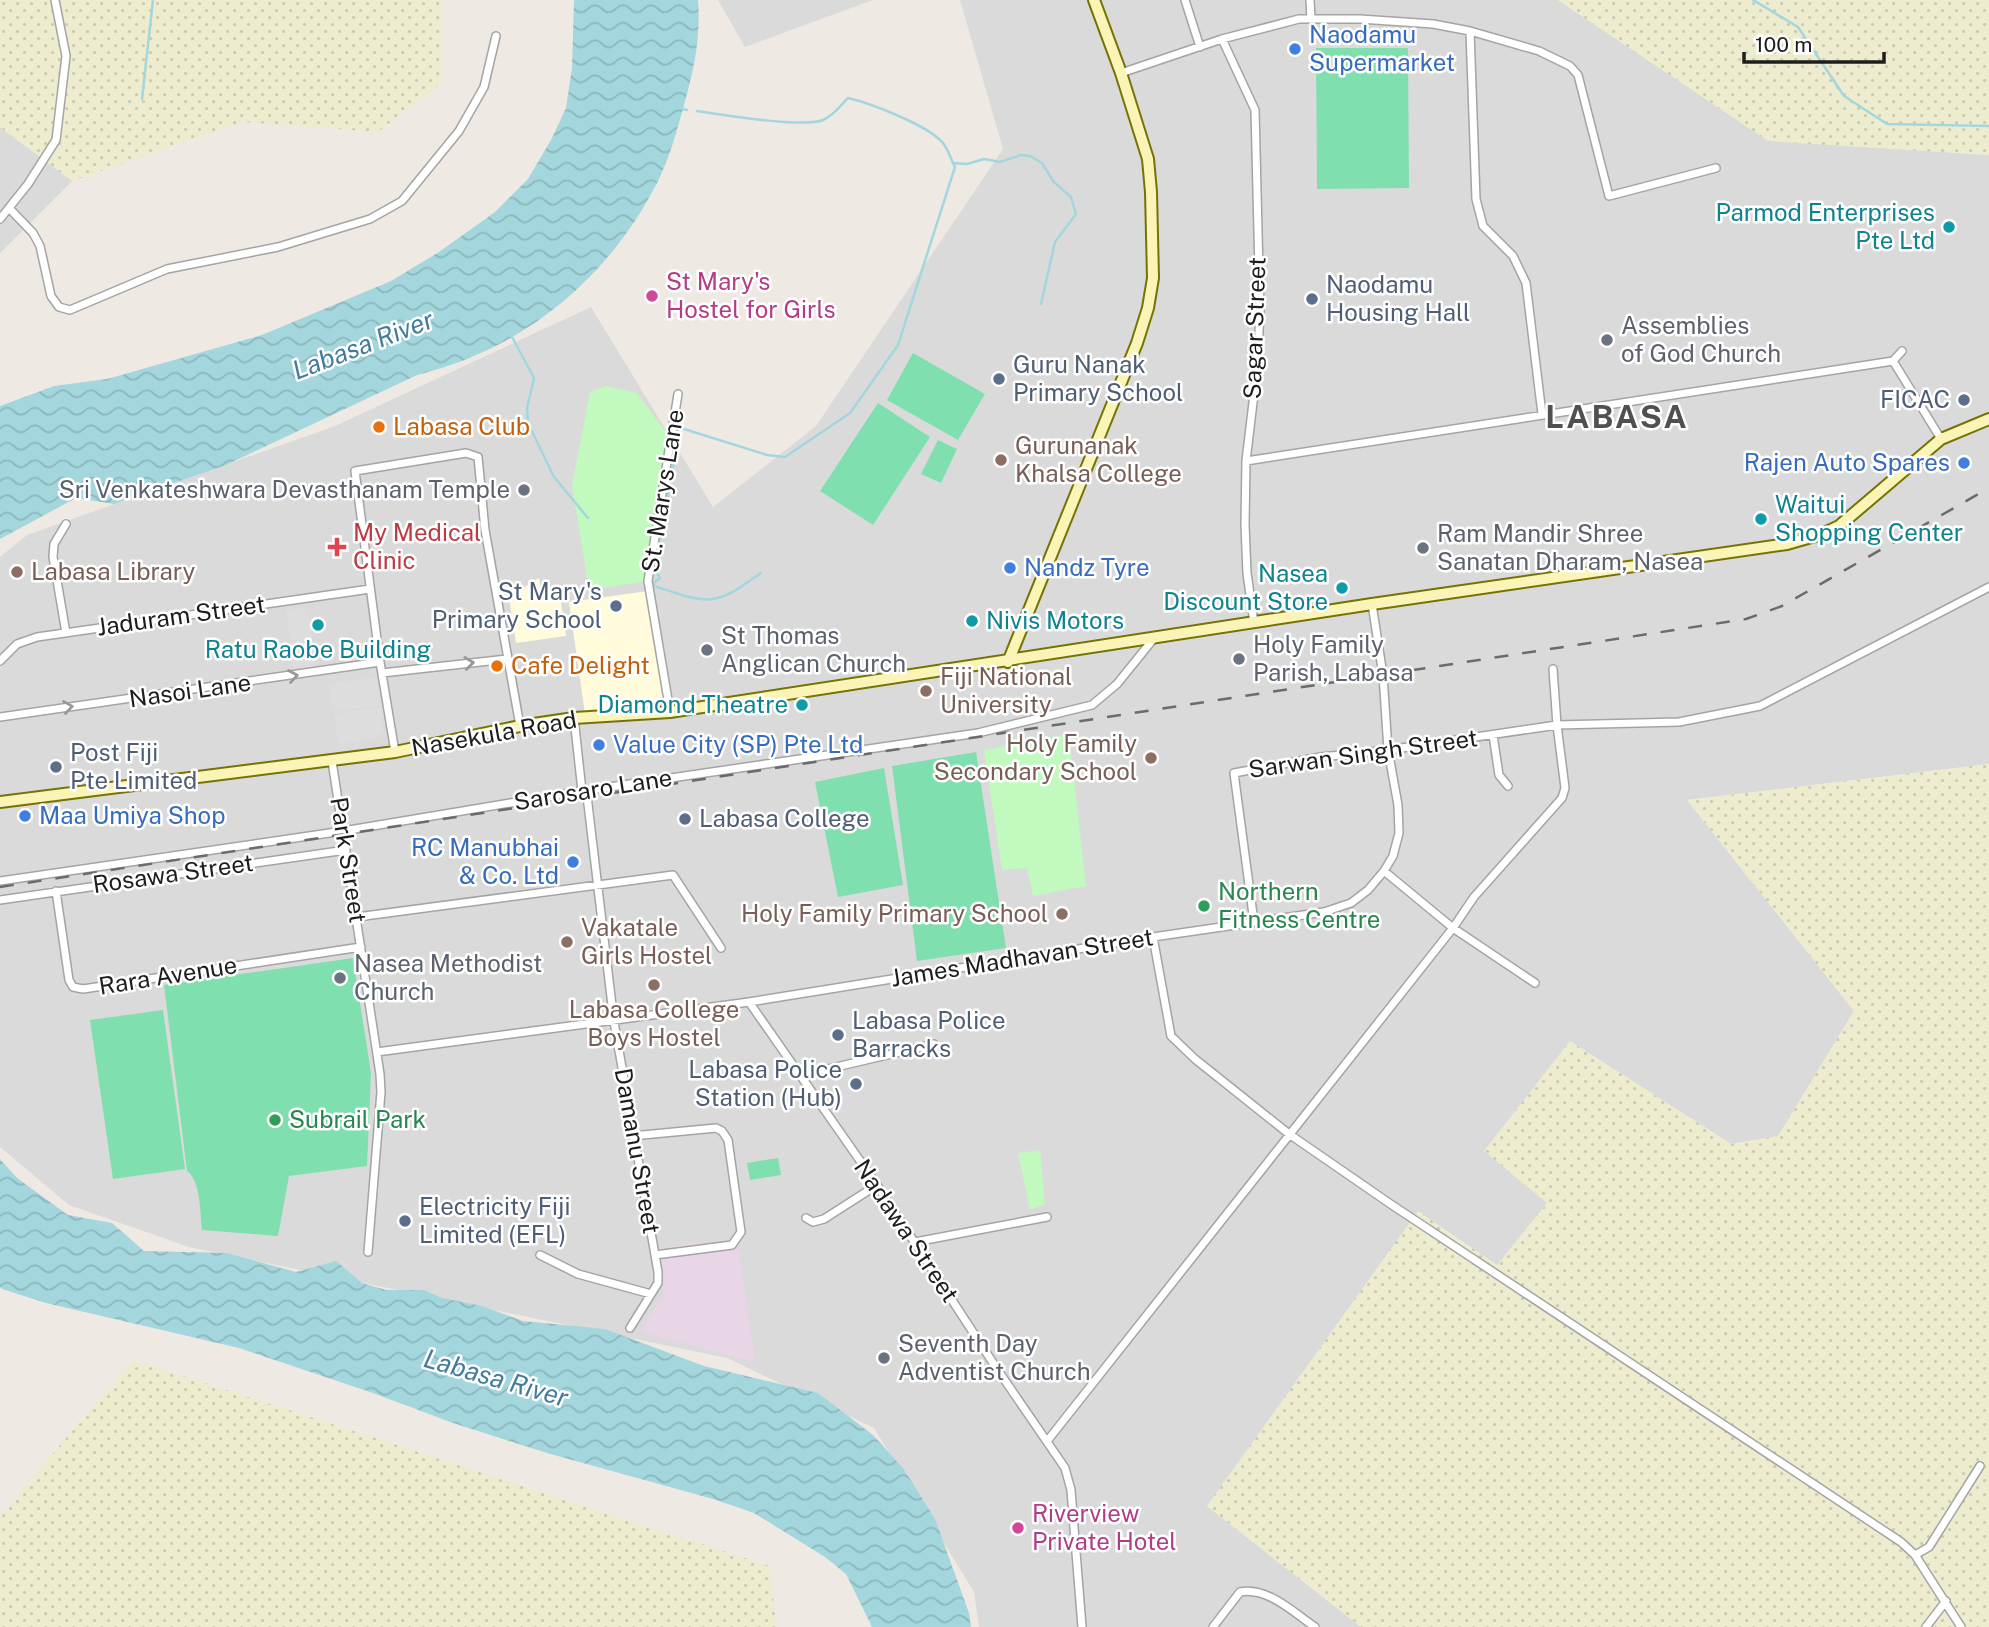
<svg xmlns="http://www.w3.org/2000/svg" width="1989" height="1627" viewBox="0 0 1989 1627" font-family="'Public Sans',sans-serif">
  <defs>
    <pattern id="farmland-dots" width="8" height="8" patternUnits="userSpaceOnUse" patternTransform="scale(1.75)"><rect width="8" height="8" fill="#eeecce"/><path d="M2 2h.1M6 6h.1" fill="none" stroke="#cccab0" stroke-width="1.8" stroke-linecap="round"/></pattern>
    <pattern id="water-waves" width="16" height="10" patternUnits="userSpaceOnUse" patternTransform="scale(1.75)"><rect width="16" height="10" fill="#a3d6dd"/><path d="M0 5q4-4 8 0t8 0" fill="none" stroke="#8cb7bd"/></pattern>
  </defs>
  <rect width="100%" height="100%" fill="#efe9e3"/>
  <path fill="#dbdada" d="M718 0H873L745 47Z
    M960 0H1558L1768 140 1989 155V764L1687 800 1854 1011 1778 1137 1731 1144 1570 1041 1547 1203 1497 1266 1418 1212 1207 1506 1361 1627H979L974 1592 874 1428 727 1358 189 1247 69 1205 0 1147V557L27 535 335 426 591 307 713 507 816 426 1003 149Z
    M0 127 72 181 0 253Z"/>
  <path fill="#e8d5e6" d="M693 1242 739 1250 755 1362 641 1332 664 1292 648 1254Z"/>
  <path fill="#fffbdb" d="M539 578 542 598 560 596 566 636 516 643 509 597Z
    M648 591 665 702 585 714 569 602Z"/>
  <path fill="url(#farmland-dots)" d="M0 0H441L442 83 378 132 243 122 72 181 0 127Z
    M1558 0H1989V155L1768 141Z
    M1989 764V1627H1361L1207 1506 1418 1211 1497 1265 1547 1203 1484 1151 1570 1041 1731 1144 1778 1136 1854 1011 1687 800Z
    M134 1360 770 1566 776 1627H0V1518L28 1482Z"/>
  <path fill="#c1f9bf" d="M607 386 637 393 673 442 648 581 589 590 572 485 590 392Z
    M1069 734 1086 886 1033 896 1027 868 1002 870 984 750Z
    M1040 1150 1045 1204 1030 1210 1018 1153Z"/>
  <path fill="#80dfaf" d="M1316 48H1408L1409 188 1317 189Z
    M913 353 985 394 958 440 887 400Z
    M878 403 930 437 873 525 820 491Z
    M938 440 957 449 941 483 921 474Z
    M976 752 1006 948 917 961 892 766Z
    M884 768 903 885 838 897 815 782Z
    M353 958 371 1073 367 1166 289 1176 278 1236 202 1230C200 1213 201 1181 187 1171L164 985Z
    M163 1010 185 1169 113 1179 90 1020Z
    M778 1158 781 1175 750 1180 747 1163Z"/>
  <path fill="#ddd" d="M308 607 315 667 293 669 286 610Z
    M376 677 381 705 332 712 328 684Z
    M381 707 383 729 377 739 338 744 334 714Z"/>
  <path fill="url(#water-waves)" d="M574 0H698C701 36 694 70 684 105 677 130 670 157 658 181 609 278 524 349 417 375L226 465 114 504 76 498 0 539V406L54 386 107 379 262 335 391 281 439 252 495 212 528 179 551 140 566 108 572 68Z
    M0 1159 17 1178 68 1215 112 1223 144 1251 227 1253 296 1272 336 1261 362 1283 386 1290H424L442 1298 482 1306 523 1321 605 1329 704 1366 818 1393 873 1435 903 1468 935 1519 969 1613 971 1627H872L846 1574 825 1557 754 1513 713 1499 547 1453 453 1423 373 1393 239 1348 46 1303 2 1289 0 1287Z"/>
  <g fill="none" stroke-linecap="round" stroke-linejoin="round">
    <path stroke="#a3d6dd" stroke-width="2.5" d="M1753 0 1798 27 1844 96 1887 124 1989 126
      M142 99 153 0
      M683 109 687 110
      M697 111C722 115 803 128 823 120 833 116 841 105 848 98 870 103 927 125 942 142 948 148 951 160 955 167L898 345 850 413 785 457 767 455 684 429H677V446L654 570 660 578 652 584C659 589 665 589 673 592 715 608 726 597 761 573
      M953 163 967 164 984 159 1000 162 1021 155 1030 156 1042 163 1053 181 1071 197 1076 214 1055 242 1041 304
      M511 335 534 378 527 408 528 423 554 477 588 518"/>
    <g stroke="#a4a4a4" stroke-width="10">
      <path id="street" d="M1185 0 1200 47
        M1310 0 1311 19
        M1470 31 1476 199 1483 226 1513 256 1526 283 1542 414
        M1222 39 1255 110 1260 312 1257 369 1246 461 1245 525 1247 573 1254 623
        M1121 73 1222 39 1299 19H1360L1433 24 1470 31 1539 51 1570 66 1578 75 1609 196 1716 168
        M9 208 33 233 40 246 51 296 59 307 70 310 167 269 278 247 370 219 402 201 459 131 484 87 496 36
        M0 219 28 184 56 140 66 56 55 0
        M1893 361 1941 439
        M1246 461 1893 361 1902 351
        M66 524 54 544 53 557 66 633
        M0 661 17 644 37 637 370 589
        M382 673 507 659
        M670 712 648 581 678 394
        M0 717 380 662
        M574 718 582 791 587 796 614 1022 658 1272V1283L630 1328
        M1493 735 1499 775 1508 786
        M395 752 380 662 355 471 466 453 478 457 485 530 520 726
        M332 761 380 1074 381 1092 368 1252
        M1384 871 1453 928 1535 983
        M0 881 343 831 582 791 978 733 1092 705 1117 684 1155 637
        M56 891 69 980 73 987 83 989 361 947
        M0 900 346 850
        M357 917 673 875 721 948
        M1254 922 1234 773 1321 757 1388 750 1557 725 1679 722 1760 706 1989 587
        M1153 937 1171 1036 1195 1059 1289 1134 1392 1205 1901 1542 1915 1555 1961 1627
        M749 1002 877 1185 995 1366 1065 1468 1071 1490 1082 1627
        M377 1052 749 1002 1153 937 1324 912 1351 903 1368 890 1384 871 1393 856 1399 833 1398 805 1388 750 1383 675 1372 604
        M802 1075 934 1044
        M632 1136 716 1128 722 1131 728 1140 741 1232 732 1245 655 1255
        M806 1218 813 1222 824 1219 877 1185
        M915 1242 1047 1217
        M540 1255 578 1274 651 1294
        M1048 1440 1453 928 1474 897 1562 798 1565 788 1557 725 1553 669
        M1915 1555 1929 1547 1980 1466
        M1213 1627 1240 1592C1268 1587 1293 1612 1315 1627
        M1926 1627 1946 1601"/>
    </g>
    <g stroke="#747304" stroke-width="14">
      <path id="secondary" d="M1008 662 1137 343 1148 308 1153 278 1151 192 1148 159 1121 73 1094 0
        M0 802 395 752 520 726 574 718 670 712 1372 604 1787 544 1822 534 1839 526 1941 439 1989 419"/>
    </g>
    <use href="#street" stroke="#fff" stroke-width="7"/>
    <use href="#secondary" stroke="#faf5b6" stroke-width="10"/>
    <path stroke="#6b6b6b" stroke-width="2.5" stroke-dasharray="14 14" stroke-linecap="butt" d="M0 887 1746 619 1782 606 1989 488"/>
  </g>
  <defs><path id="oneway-chevron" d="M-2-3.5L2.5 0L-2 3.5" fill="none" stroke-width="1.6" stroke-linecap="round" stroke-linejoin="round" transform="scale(1.75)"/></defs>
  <g stroke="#999">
    <use href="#oneway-chevron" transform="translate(469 663) rotate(-7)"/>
    <use href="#oneway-chevron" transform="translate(293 676) rotate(-9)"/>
    <use href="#oneway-chevron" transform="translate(68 707) rotate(-8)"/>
  </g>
  <g fill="#3f7fe0" stroke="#fff" stroke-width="2.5">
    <circle cx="1295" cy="49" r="7"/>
    <circle cx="1964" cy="463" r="7"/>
    <circle cx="1010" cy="568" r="7"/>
    <circle cx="599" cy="745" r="7"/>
    <circle cx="25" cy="816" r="7"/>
    <circle cx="573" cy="862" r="7"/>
  </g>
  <g fill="#0f9aa8" stroke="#fff" stroke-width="2.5">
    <circle cx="1949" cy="227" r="7"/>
    <circle cx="1761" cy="519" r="7"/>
    <circle cx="1342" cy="588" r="7"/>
    <circle cx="972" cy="621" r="7"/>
    <circle cx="318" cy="625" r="7"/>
    <circle cx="802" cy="705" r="7"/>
  </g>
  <g fill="#d1479c" stroke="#fff" stroke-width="2.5">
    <circle cx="652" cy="296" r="7"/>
    <circle cx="1018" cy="1528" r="7"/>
  </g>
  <g fill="#5c6f8a" stroke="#fff" stroke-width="2.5">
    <circle cx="1312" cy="299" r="7"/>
    <circle cx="999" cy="379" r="7"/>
    <circle cx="1964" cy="400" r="7"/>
    <circle cx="616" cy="606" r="7"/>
    <circle cx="56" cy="767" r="7"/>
    <circle cx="685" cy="819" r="7"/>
    <circle cx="838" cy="1035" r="7"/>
    <circle cx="856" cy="1084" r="7"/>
    <circle cx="405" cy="1221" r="7"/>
  </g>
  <g fill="#6b7280" stroke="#fff" stroke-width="2.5">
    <circle cx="1607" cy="340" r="7"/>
    <circle cx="524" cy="490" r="7"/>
    <circle cx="1423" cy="548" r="7"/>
    <circle cx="707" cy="650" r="7"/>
    <circle cx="1239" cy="659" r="7"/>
    <circle cx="340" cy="978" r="7"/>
    <circle cx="884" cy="1358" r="7"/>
  </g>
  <g fill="#e8710a" stroke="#fff" stroke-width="2.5">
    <circle cx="379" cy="427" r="7"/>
    <circle cx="497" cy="666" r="7"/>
  </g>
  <g fill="#8d6e63" stroke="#fff" stroke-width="2.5">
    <circle cx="1001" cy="460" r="7"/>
    <circle cx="17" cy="572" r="7"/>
    <circle cx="926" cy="691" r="7"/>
    <circle cx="1151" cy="758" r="7"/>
    <circle cx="1062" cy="914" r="7"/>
    <circle cx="567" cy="942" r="7"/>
    <circle cx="654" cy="985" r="7"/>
  </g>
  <path fill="#e0444e" stroke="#fff" stroke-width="2.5" d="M333.5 536.5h7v7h7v7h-7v7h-7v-7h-7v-7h7z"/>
  <g fill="#2e9e5b" stroke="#fff" stroke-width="2.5">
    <circle cx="1204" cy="906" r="7"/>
    <circle cx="275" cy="1120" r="7"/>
  </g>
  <g text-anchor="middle" stroke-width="5" stroke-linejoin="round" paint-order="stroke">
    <g font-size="24" fill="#366cbe" stroke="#fff" text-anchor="start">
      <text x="1309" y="43">Naodamu<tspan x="1309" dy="28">Supermarket</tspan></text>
      <text x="1950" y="471" text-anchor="end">Rajen Auto Spares</text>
      <text x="1024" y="576">Nandz Tyre</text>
      <text x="613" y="753">Value City (SP) Pte Ltd</text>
      <text x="39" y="824">Maa Umiya Shop</text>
      <text x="559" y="856" text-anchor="end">RC Manubhai<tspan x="559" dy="28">&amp; Co. Ltd</tspan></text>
    </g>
    <g font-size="24" fill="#0d838f" stroke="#fff" text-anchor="end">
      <text x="1935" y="221">Parmod Enterprises<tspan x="1935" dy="28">Pte Ltd</tspan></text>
      <text x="1775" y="513" text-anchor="start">Waitui<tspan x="1775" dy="28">Shopping Center</tspan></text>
      <text x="1328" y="582">Nasea<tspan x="1328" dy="28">Discount Store</tspan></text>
      <text x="986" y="629" text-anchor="start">Nivis Motors</text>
      <text x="318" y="658" text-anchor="middle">Ratu Raobe Building</text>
      <text x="788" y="713">Diamond Theatre</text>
    </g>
    <g font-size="24" fill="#b23c85" stroke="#fff" text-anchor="start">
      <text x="666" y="290">St Mary's<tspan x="666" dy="28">Hostel for Girls</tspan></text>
      <text x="1032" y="1522">Riverview<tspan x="1032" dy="28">Private Hotel</tspan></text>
    </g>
    <g font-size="24" fill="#4e5e75" stroke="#fff" text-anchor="start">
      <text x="1326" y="293">Naodamu<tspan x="1326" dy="28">Housing Hall</tspan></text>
      <text x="1013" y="373">Guru Nanak<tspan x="1013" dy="28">Primary School</tspan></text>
      <text x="1950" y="408" text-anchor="end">FICAC</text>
      <text x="602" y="600" text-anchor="end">St Mary's<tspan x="602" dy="28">Primary School</tspan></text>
      <text x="70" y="761">Post Fiji<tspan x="70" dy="28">Pte Limited</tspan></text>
      <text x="699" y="827">Labasa College</text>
      <text x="852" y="1029">Labasa Police<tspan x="852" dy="28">Barracks</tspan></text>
      <text x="842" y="1078" text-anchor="end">Labasa Police<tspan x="842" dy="28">Station (Hub)</tspan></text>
      <text x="419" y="1215">Electricity Fiji<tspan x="419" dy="28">Limited (EFL)</tspan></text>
    </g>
    <g font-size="24" fill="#5b616d" stroke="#fff" text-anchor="start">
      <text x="1621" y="334">Assemblies<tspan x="1621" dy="28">of God Church</tspan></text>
      <text x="510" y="498" text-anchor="end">Sri Venkateshwara Devasthanam Temple</text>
      <text x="1437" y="542">Ram Mandir Shree<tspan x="1437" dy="28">Sanatan Dharam, Nasea</tspan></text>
      <text x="721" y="644">St Thomas<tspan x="721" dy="28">Anglican Church</tspan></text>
      <text x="1253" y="653">Holy Family<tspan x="1253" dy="28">Parish, Labasa</tspan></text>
      <text x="354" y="972">Nasea Methodist<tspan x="354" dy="28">Church</tspan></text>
      <text x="898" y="1352">Seventh Day<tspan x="898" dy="28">Adventist Church</tspan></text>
    </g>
    <g font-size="24" fill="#1d1d1d" stroke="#fff">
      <text transform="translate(1255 328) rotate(-88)" y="8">Sagar Street</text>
      <text transform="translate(663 491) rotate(-81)" y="8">St. Marys Lane</text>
      <text transform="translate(181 616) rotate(-8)" y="8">Jaduram Street</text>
      <text transform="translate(190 691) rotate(-8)" y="8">Nasoi Lane</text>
      <text transform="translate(494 734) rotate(-10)" y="8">Nasekula Road</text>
      <text transform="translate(1363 754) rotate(-8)" y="8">Sarwan Singh Street</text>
      <text transform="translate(593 790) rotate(-9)" y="8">Sarosaro Lane</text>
      <text transform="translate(348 860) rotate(81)" y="8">Park Street</text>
      <text transform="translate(173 874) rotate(-8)" y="8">Rosawa Street</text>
      <text transform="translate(1022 958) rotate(-9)" y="8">James Madhavan Street</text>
      <text transform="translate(168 976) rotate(-9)" y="8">Rara Avenue</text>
      <text transform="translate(637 1151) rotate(80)" y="8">Damanu Street</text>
      <text transform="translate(906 1231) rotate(56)" y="8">Nadawa Street</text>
    </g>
    <g font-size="24" fill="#c56008" stroke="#fff" text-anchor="start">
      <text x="393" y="435">Labasa Club</text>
      <text x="511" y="674">Cafe Delight</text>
    </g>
    <g font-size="24" fill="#785e54" stroke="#fff" text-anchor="start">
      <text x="1015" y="454">Gurunanak<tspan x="1015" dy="28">Khalsa College</tspan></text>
      <text x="31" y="580">Labasa Library</text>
      <text x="940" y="685">Fiji National<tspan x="940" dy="28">University</tspan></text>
      <text x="1137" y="752" text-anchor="end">Holy Family<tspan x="1137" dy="28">Secondary School</tspan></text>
      <text x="1048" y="922" text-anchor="end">Holy Family Primary School</text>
      <text x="581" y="936">Vakatale<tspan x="581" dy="28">Girls Hostel</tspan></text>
      <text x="654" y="1018" text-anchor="middle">Labasa College<tspan x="654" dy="28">Boys Hostel</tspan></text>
    </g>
    <g font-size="24" fill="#be3a42" stroke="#fff" text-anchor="start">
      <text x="353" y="541">My Medical<tspan x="353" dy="28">Clinic</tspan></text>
    </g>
    <g font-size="24" fill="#27864d" stroke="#fff" text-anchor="start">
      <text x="1218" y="900">Northern<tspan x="1218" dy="28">Fitness Centre</tspan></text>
      <text x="289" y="1128">Subrail Park</text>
    </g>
    <g font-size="26" font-style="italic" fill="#437b9d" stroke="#fff">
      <text transform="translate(363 345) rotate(-21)" y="9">Labasa River</text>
      <text transform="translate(496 1378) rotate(16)" y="9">Labasa River</text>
    </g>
    <g font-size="32" font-weight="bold" letter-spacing="2" fill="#505050" stroke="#fff">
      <text x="1617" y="428">LABASA</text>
    </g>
  </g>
  <path d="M1744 52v10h140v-10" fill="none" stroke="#1d1d1d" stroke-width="3.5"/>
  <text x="1755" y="52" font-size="21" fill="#1d1d1d" stroke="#ffffff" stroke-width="5" paint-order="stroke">100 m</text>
</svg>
